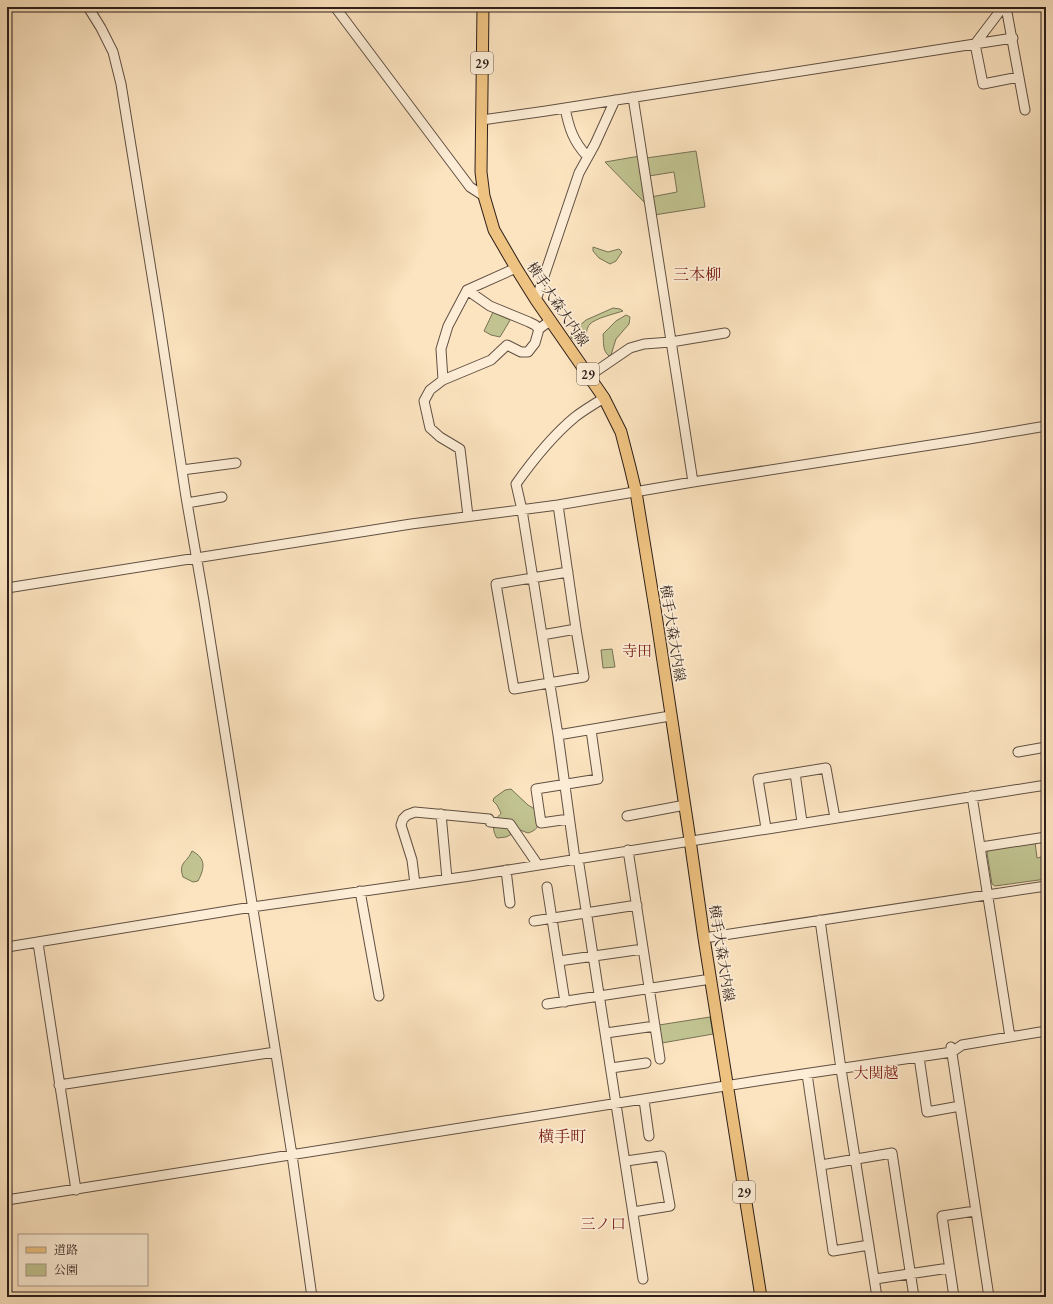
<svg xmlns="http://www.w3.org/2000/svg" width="1053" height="1304" viewBox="0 0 1053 1304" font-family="'EB Garamond','Noto Serif JP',serif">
  <rect width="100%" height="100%" fill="#fce4c0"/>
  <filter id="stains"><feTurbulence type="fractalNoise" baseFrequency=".005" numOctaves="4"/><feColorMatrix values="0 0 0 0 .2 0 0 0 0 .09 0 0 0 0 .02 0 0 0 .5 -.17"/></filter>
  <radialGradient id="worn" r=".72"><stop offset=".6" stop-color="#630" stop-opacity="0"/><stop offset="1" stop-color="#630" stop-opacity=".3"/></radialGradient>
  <path fill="#c1c491" stroke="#777255" d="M696 151 705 207 654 215 651 197 677 192 674 172 649 176 646 158Z
    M640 156 647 203 644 202 605 162Z
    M593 247 608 252 619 249 622 252 616 261 610 264 599 258 593 251Z
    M613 308 620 309 623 311C614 314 596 318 590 324 583 332 592 337 575 341L571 338V333L586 320Z
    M494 310 512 317 500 337 491 335 484 331Z
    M626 315 630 317 629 324 616 339 611 355 609 356C602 350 604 343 603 334L616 321Z
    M612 649 615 667 603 668 601 650Z
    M511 789 528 805 538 811C538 823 541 829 528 833L520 830 506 837 497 838C493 833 492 823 496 818 498 817 500 815 501 813L497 805 493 801 494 798 505 790Z
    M1035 842 1037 858 1046 856V879L995 886 992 884 987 853 989 849Z
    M192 851C206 858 205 868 198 881L193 882 183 877C178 862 187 863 192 851Z
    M710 1017 713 1034 662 1043 659 1025Z"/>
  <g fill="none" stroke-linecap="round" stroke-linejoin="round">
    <g stroke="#615043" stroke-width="11">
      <path id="minor" d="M88 7 101 28 113 52 121 84 158 313 186 497 204 601 292 1155 312 1297
        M335 7 470 187 484 196
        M1003 7 975 44 983 84 1019 77
        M1006 7 1025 110
        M633 97 693 482
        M565 108C569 128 573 141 587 156
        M482 120 546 111 1013 38
        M467 290 490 306 529 322 535 325 539 329
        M536 300 579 173 595 144 615 100
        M589 376 630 348 644 344 671 342 725 333
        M443 380 491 360 507 345 521 352H528L535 343 539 329 551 320
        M182 470 236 463
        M187 503 222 497
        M558 505 576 629
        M468 516 460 449 440 437 430 428 424 401 430 390 443 380 441 349 448 326 467 290 516 268
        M7 588 411 524 558 505 693 482 969 439 1046 426
        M542 635 576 629 584 677 514 689 496 584 568 572
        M558 735 670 716
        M1018 752 1046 747
        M795 773 802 822
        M972 796 1010 1037
        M441 814 447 879
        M627 816 685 805
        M569 819 541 823 536 789 598 779 591 730
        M766 828 758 779 826 768 835 818
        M981 847 1046 837
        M628 850 660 1059
        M578 858 643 1279
        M575 859 558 735 522 510 516 484C533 460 552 436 575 417 584 410 594 404 604 398
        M506 870 510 903
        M415 884 412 860 401 825 403 819 407 815 415 812 489 819 490 822 510 824 538 865
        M547 887 565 1002
        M360 891 379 996
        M820 920 841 1069 877 1297
        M534 921 637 905
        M704 938 1046 886
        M38 943 76 1190
        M7 947 252 907 470 876 1046 785
        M559 961 643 949
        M547 1004 711 979
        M606 1033 655 1026
        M951 1047 989 1297
        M919 1057 927 1112 960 1106
        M611 1068 646 1063
        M807 1074 833 1251 869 1245
        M59 1085 275 1052
        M644 1100 649 1136
        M626 1161 661 1156 670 1206 633 1212
        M821 1165 892 1153 914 1297
        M7 1200 763 1080 952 1052 962 1045 1046 1031
        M875 1279 949 1268
        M954 1297 942 1216 975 1211"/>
    </g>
    <g stroke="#2d1f19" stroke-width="13">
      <path id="major" d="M483 7 481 172 484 196 494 230 516 268 536 300 604 398 621 432 630 467 636 492 656 615 690 840 704 938 761 1297"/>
    </g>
    <use href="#minor" stroke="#fdedd6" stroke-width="9"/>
    <use href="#major" stroke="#eec280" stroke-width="11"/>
  </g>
  <g text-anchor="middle" stroke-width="3.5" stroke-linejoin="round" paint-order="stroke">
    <g fill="#fdedd6" stroke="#6b5d52" stroke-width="1">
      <rect x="471" y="52" width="22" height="22" rx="3"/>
      <rect x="577" y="363" width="22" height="22" rx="3"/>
      <rect x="733" y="1181" width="22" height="22" rx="3"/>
    </g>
    <g font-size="13" font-weight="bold" fill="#2d1f19">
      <text x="482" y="68">29</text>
      <text x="588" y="379">29</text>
      <text x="744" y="1197">29</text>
    </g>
    <g font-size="14" fill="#2d1f19" stroke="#fdedd6">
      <text transform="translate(558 304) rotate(56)" y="5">横手大森大内線</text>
      <text transform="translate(673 633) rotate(81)" y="5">横手大森大内線</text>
      <text transform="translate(722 953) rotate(81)" y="5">横手大森大内線</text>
    </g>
    <g font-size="15" fill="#7a1f14" stroke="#fdedd6">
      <text x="637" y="656">寺田</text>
      <text x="876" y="1078">大関越</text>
      <text x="603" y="1229">三ノ口</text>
    </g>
    <g font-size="16" fill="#7a1f14" stroke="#fdedd6">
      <text x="697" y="280">三本柳</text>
      <text x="562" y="1142">横手町</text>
    </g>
  </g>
  <rect width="1053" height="1304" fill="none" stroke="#fce4c0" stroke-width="24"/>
  <rect x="8" y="8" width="1037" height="1288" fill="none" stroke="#2d1f19" stroke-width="2"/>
  <rect x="12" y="12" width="1029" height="1280" fill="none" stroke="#2d1f19"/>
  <rect x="18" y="1234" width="130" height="52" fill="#fdedd6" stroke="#aa9b8a"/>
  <rect x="26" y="1247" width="20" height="6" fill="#eec280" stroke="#aa9b8a"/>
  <text x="54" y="1254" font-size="12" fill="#2d1f19">道路</text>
  <rect x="26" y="1264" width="20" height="12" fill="#c1c491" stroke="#aa9b8a"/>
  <text x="54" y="1274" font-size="12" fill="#2d1f19">公園</text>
  <rect width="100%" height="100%" filter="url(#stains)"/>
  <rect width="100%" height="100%" fill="url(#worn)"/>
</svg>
